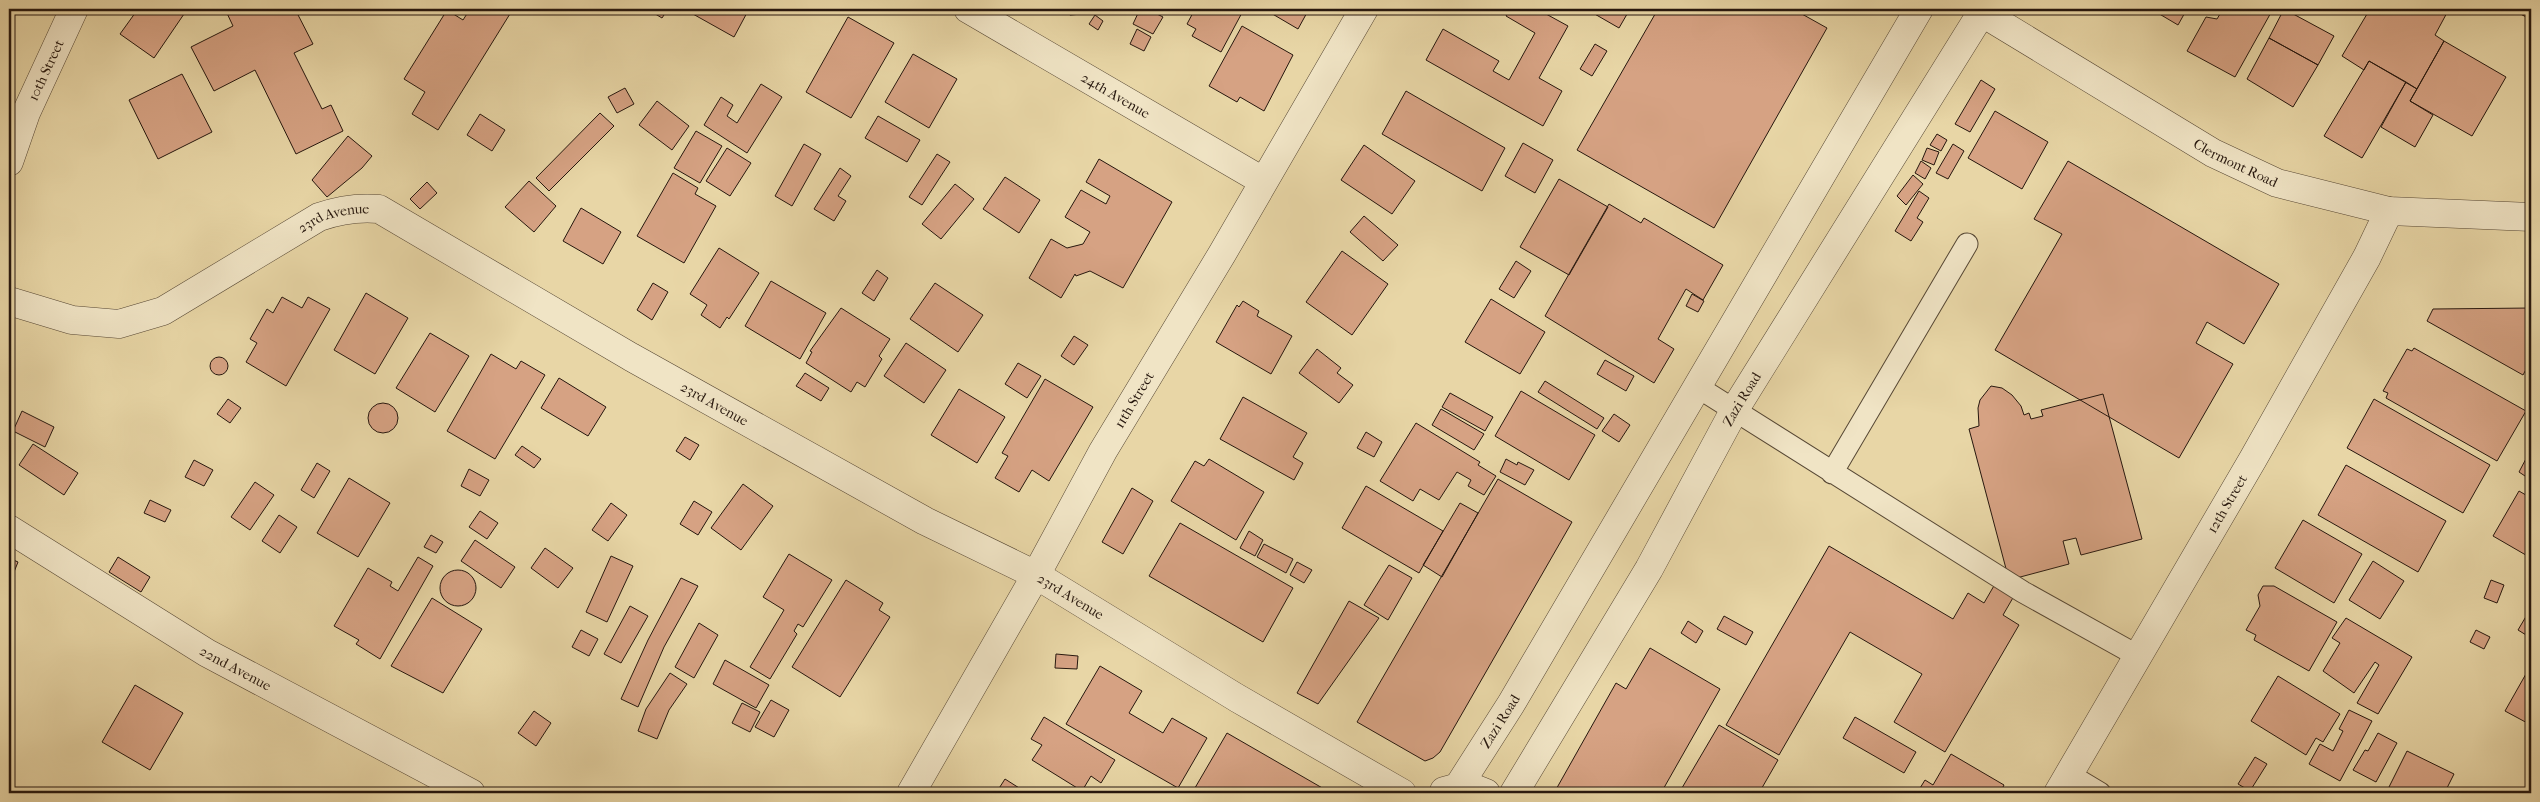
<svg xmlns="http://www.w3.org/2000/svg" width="2540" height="802" viewBox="0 0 2540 802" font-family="'IM FELL French Canon',serif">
  <rect width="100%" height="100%" fill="#e8d6a6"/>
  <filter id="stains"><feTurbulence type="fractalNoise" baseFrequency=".004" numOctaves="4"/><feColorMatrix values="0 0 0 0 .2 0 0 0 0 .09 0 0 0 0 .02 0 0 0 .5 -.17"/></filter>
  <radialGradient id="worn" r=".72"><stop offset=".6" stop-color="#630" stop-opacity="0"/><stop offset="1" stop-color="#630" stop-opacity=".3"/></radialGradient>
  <path fill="#d6a283" stroke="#26170e" d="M138 9H177L184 14 154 58 120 34Z
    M225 9H295L313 44 294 53 322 109 331 105 343 131 296 154 255 70 214 91 191 47 233 26Z
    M470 9H513L438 130 412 114 425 92 404 79 447 10 463 20Z
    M654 9H668L662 18 652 12Z
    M684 9H749L734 37Z
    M1063 9H1086L1082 14 1070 15Z
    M1140 9H1147L1163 17 1153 34 1133 24Z
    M1195 9H1244L1221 52 1192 36 1196 29 1187 24Z
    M1264 9H1309L1298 29Z
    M1510 9H1537L1568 26 1539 78 1562 91 1543 126 1426 60 1443 29 1499 61 1493 71 1509 80 1535 33 1506 16Z
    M1586 9H1630L1619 28Z
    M1658 9H1793L1827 28 1714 228 1577 150Z
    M2151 9H2187L2178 25Z
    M2223 9 2244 11 2245 9H2273L2235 77 2187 51 2206 17 2217 19Z
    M2284 9 2334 36 2318 65 2269 38Z
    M2370 9H2449L2435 35 2444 41 2417 89 2369 61 2364 70 2342 56Z
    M2511 9H2531V12L2528 18Z
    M1095 15 1103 21 1098 30 1089 24Z
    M848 17 894 43 851 118 806 92Z
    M1242 26 1293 55 1264 111 1240 97 1237 102 1209 86Z
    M1137 29 1151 37 1144 51 1130 44Z
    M2269 38 2318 65 2293 107 2247 79Z
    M2444 41 2506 77 2472 136 2410 101Z
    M1595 44 1607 51 1592 76 1580 69Z
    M913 54 957 79 929 128 885 102Z
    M2369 61 2406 82 2362 158 2324 136Z
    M182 74 212 132 158 159 129 100Z
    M1981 80 1995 89 1970 132 1955 124Z
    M2406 82 2417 89 2410 101 2433 115 2415 147 2381 127Z
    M761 84 782 97 747 153 704 125 721 97 733 105 727 116 737 123Z
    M625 88 634 104 617 113 608 97Z
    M1406 91 1505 148 1482 191 1382 134Z
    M657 101 689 126 672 150 639 125Z
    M1995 111 2048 142 2022 189 1968 158Z
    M600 113 614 126 549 191 536 178Z
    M480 114 505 130 492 151 467 135Z
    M878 116 920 140 907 162 865 138Z
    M696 131 722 146 700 183 674 168Z
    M1937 134 1947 140 1941 151 1930 145Z
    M348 136 372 156 362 168 327 197 312 180Z
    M1523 143 1553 160 1535 193 1505 176Z
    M804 144 821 154 792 206 775 196Z
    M1953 144 1964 151 1948 179 1936 173Z
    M1364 145 1415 181 1392 214 1341 180Z
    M727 148 751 163 730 196 706 181Z
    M1927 148 1939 152 1934 165 1922 160Z
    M937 154 950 162 922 205 909 197Z
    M1099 159 1172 202 1123 288 1090 271 1076 276 1075 274 1061 298 1029 278 1051 239 1067 248 1083 244 1090 232 1065 217 1081 190 1106 204 1110 196 1086 182Z
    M1921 161 1931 168 1925 179 1915 173Z
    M2068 161 2279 284 2244 344 2207 322 2196 343 2233 364 2179 458 1995 350 2062 234 2034 219Z
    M840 168 851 176 838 196 846 201 834 221 814 209Z
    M673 173 698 188 695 194 716 206 684 263 637 236Z
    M1913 175 1923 184 1906 205 1897 196Z
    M1005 177 1040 200 1019 233 983 209Z
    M1559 179 1608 207 1569 275 1520 247Z
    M529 181 556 206 534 232 505 207Z
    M427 182 437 193 420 209 410 199Z
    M955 184 974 199 941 239 922 224Z
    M1919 191 1929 198 1917 218 1923 222 1911 241 1895 231Z
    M1609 204 1641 223 1644 218 1723 265 1703 300 1686 289 1658 339 1674 349 1654 383 1545 316Z
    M581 208 621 232 603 264 563 241Z
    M1364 216 1398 245 1383 261 1350 232Z
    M719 248 759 273 729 319 727 317 720 328 701 315 707 305 690 294Z
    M1342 251 1388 284 1352 335 1306 302Z
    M1516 261 1531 271 1514 298 1499 289Z
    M877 270 888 278 874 301 862 293Z
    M771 281 826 313 800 359 745 326Z
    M653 283 668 292 652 320 637 310Z
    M935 283 983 315 958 352 910 319Z
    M366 293 408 318 375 374 334 350Z
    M1692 294 1704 301 1698 312 1686 306Z
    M282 297 302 308 308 297 330 309 286 386 246 362 257 343 250 339 267 309 273 313Z
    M1491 299 1545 332 1520 374 1465 342Z
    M1243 301 1259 311 1257 316 1292 336 1271 374 1216 342 1237 305 1239 307Z
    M841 308 890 339 879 356 882 359 865 387 857 382 851 392 806 363 812 352 810 351Z
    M2531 308V360L2523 375 2427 321 2433 309Z
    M430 333 469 356 435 412 396 388Z
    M1074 336 1088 345 1074 365 1061 356Z
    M906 343 946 370 924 403 884 376Z
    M2414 348 2526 411 2497 461 2386 398 2388 393 2383 391 2407 349 2412 351Z
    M1317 349 1341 368 1337 373 1353 385 1339 403 1299 373Z
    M491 354 516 369 521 361 545 375 495 459 447 431Z
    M210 366a9 9 0 1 1 18 0a9 9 0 1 1-18 0Z
    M1605 360 1634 376 1626 391 1597 374Z
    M1018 363 1041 376 1027 398 1005 384Z
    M805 373 829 388 821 401 796 386Z
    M559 378 606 407 588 436 541 408Z
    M1045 379 1093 407 1049 481 1032 470 1019 492 995 478 1008 456 1002 453Z
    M1545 381 1604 418 1597 429 1538 392Z
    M1991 386 2002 388 2012 395 2021 406 2024 415 2029 413 2031 419 2043 416 2041 410 2103 394 2142 539 2081 555 2076 538 2063 541 2069 564 2009 580 1969 429 1979 426 1978 408 1980 400Z
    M959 389 1005 417 977 463 931 435Z
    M1521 391 1595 435 1569 480 1495 436Z
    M1450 393 1493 417 1485 431 1442 407Z
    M1243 397 1307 433 1293 457 1303 463 1294 480 1220 439Z
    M228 399 241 408 230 423 217 414Z
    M2374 399 2490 465 2463 513 2347 448Z
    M368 418a15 15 0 1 1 30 0a15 15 0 1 1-30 0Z
    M1441 409 1484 434 1474 450 1432 425Z
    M22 411 54 427 45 447 13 431Z
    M1614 414 1630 425 1619 442 1602 431Z
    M1416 423 1480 462 1478 465 1496 476 1484 495 1468 486 1471 480 1457 472 1439 500 1420 489 1413 501 1380 481Z
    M1366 432 1382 442 1374 457 1357 448Z
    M685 437 699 445 690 460 676 451Z
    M33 444 78 473 64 495 19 465Z
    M522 446 541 459 534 468 515 455Z
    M2529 453 2531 455V480L2519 472Z
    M1209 459 1264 492 1236 540 1171 501 1195 461 1204 466Z
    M1506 459 1517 465 1518 462 1534 470 1525 485 1500 472Z
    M194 460 213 470 204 486 185 477Z
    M317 463 330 471 314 498 301 490Z
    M2346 465 2446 521 2418 572 2318 515Z
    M469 469 489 480 480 496 461 486Z
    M349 478 390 503 358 557 317 533Z
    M1498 479 1572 522 1440 752 1433 758 1425 761 1357 722Z
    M255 482 274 495 250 530 231 517Z
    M743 484 773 506 741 550 711 528Z
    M1366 486 1443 531 1419 573 1342 528Z
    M1132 488 1153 501 1123 554 1102 542Z
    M2519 491 2531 498V558L2493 536Z
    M150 500 171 510 165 522 144 513Z
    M694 501 712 512 698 535 680 524Z
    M611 503 627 515 608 541 592 530Z
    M1460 503 1478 513 1442 577 1423 565Z
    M480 511 498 523 487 539 469 527Z
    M279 515 297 527 280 553 262 541Z
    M2303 520 2362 554 2334 603 2275 568Z
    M1180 523 1293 588 1263 642 1149 576Z
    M1249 531 1263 540 1255 556 1240 548Z
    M431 535 443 542 436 553 424 547Z
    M475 540 515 567 501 588 461 561Z
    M1264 544 1293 559 1286 573 1257 557Z
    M1829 546 1953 619 1968 593 1984 603 1995 584 2014 596 2003 615 2019 625 1945 752 1894 722 1922 674 1850 632 1779 755 1726 725Z
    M545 548 573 568 558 588 531 568Z
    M789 554 832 580 803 627 798 624 794 631 797 634 770 679 750 667 784 610 763 597Z
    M611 556 633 566 607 622 586 612Z
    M118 557 150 577 141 592 109 572Z
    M418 557 433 566 380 659 356 644 359 640 334 626 368 568 392 582 390 586 398 591Z
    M9 558 18 562 14 572 9 570Z
    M2373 561 2404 581 2380 619 2349 600Z
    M1297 562 1312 570 1304 583 1290 575Z
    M1389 565 1412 578 1388 620 1364 605Z
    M440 588a18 18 0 1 1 36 0a18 18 0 1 1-36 0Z
    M681 578 698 586 664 647 638 707 621 699 648 640Z
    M846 580 883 603 879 610 890 617 840 697 792 667Z
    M2491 580 2504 585 2497 603 2484 598Z
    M2263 586H2274L2337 622 2309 671 2254 640 2256 635 2246 630 2260 606 2258 595Z
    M432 598 482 629 443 693 391 666Z
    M1349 601 1379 618 1318 704 1297 693Z
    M630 606 648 616 621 663 604 654Z
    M2531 608V638L2518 630Z
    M1724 616 1753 632 1746 645 1717 629Z
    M2346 618 2412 657 2378 714 2357 703 2379 665 2375 662 2354 693 2323 671 2340 643 2332 638Z
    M1688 621 1703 631 1696 643 1681 633Z
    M699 623 718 635 694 678 675 667Z
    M581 630 598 639 589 656 572 647Z
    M2476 630 2490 637 2484 649 2470 642Z
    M1650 648 1720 689 1661 793H1554L1616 683 1626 689Z
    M1056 654 1078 656 1077 669 1055 668Z
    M725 660 769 685 756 708 713 684Z
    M2531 665V725L2505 711Z
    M1100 666 1142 691 1129 713 1163 733 1172 718 1207 738 1178 788 1066 724Z
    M670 673 687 684 669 710 657 739 638 731 646 709Z
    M2278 676 2340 714 2323 742 2316 738 2306 755 2251 721Z
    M135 685 183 713 150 770 102 742Z
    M771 700 789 710 774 737 755 727Z
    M742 703 760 712 750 732 732 723Z
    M2349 710 2372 721 2340 781 2309 764 2320 744 2333 751 2343 731 2339 729Z
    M534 711 551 723 536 746 518 733Z
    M1044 717 1115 760 1101 783 1091 776 1082 791 1032 760 1042 745 1031 739Z
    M1855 717 1916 752 1904 773 1843 738Z
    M1719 725 1778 760 1759 793H1679Z
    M1227 733 1331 793H1192Z
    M2378 733 2397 743 2376 782 2353 770 2365 750 2368 751Z
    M2407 751 2454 774 2446 790 2452 793H2386Z
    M1951 754 2004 785 2000 793H1917L1925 780 1933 785Z
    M2255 757 2267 764 2250 791 2238 784Z
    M1005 779 1027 793H996Z"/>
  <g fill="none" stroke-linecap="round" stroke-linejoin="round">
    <g stroke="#564734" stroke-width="23">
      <path id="service" d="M1696 386 2023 592 2138 656
        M1832 473 1967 244
        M2070 775 2100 793"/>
    </g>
    <g stroke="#564734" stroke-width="29">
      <g id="minor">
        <path id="s1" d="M968 9 1263 181"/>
        <path id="s2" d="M9 162 26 113 74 9"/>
        <path id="s3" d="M9 301 72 320 119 324 163 311 319 217C339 210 357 207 379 209L631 357 925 521 1036 575 1237 698 1402 793"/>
        <path id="s4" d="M9 529 207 653 471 793"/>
        <path id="s5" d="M911 793 1036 575 1103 451 1222 254 1364 9"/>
        <path id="s6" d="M2058 793 2253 459 2367 257 2389 211"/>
      </g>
    </g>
    <g stroke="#564734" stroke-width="29">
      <g id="tertiary">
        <path id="s7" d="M1976 9 2213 153 2277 183 2389 211 2531 217"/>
        <path id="s8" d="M1458 787 1511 704 1919 9"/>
        <path d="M1444 791 1466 785 1486 793"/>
        <path id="s9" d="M1514 793 1649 569 1735 409 1982 12"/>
      </g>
    </g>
    <use href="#service" stroke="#f0e4c5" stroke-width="21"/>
    <use href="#minor" stroke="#f0e4c5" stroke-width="28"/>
    <use href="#tertiary" stroke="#f0e4c5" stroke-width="28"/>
  </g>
  <g text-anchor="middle" stroke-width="4.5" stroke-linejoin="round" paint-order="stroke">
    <g font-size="14" fill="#26170e" stroke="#f0e4c5">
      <text dy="5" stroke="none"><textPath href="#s2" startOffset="99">10th Street</textPath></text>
      <text dy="5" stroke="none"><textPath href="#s1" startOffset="171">24th Avenue</textPath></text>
      <text dy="5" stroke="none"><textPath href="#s7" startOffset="302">Clermont Road</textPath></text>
      <text dy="5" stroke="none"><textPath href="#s3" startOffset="355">23rd Avenue</textPath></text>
      <text dy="5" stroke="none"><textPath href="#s5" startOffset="452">11th Street</textPath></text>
      <text dy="5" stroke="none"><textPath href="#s9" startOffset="455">Zazi Road</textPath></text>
      <text dy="5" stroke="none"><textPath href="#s3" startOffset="790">23rd Avenue</textPath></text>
      <text dy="5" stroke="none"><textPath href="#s6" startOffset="335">12th Street</textPath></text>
      <text dy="5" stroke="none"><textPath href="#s3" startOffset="1195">23rd Avenue</textPath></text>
      <text dy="5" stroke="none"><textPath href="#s4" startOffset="266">22nd Avenue</textPath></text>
      <text dy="5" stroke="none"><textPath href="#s8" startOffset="78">Zazi Road</textPath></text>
    </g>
  </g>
  <rect width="2540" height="802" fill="none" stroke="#e8d6a6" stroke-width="30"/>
  <rect x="10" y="10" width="2520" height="782" fill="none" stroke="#26170e" stroke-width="2.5"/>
  <rect x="15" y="15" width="2510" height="772" fill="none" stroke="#26170e"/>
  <rect width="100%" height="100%" filter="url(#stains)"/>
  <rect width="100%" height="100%" fill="url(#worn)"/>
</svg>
